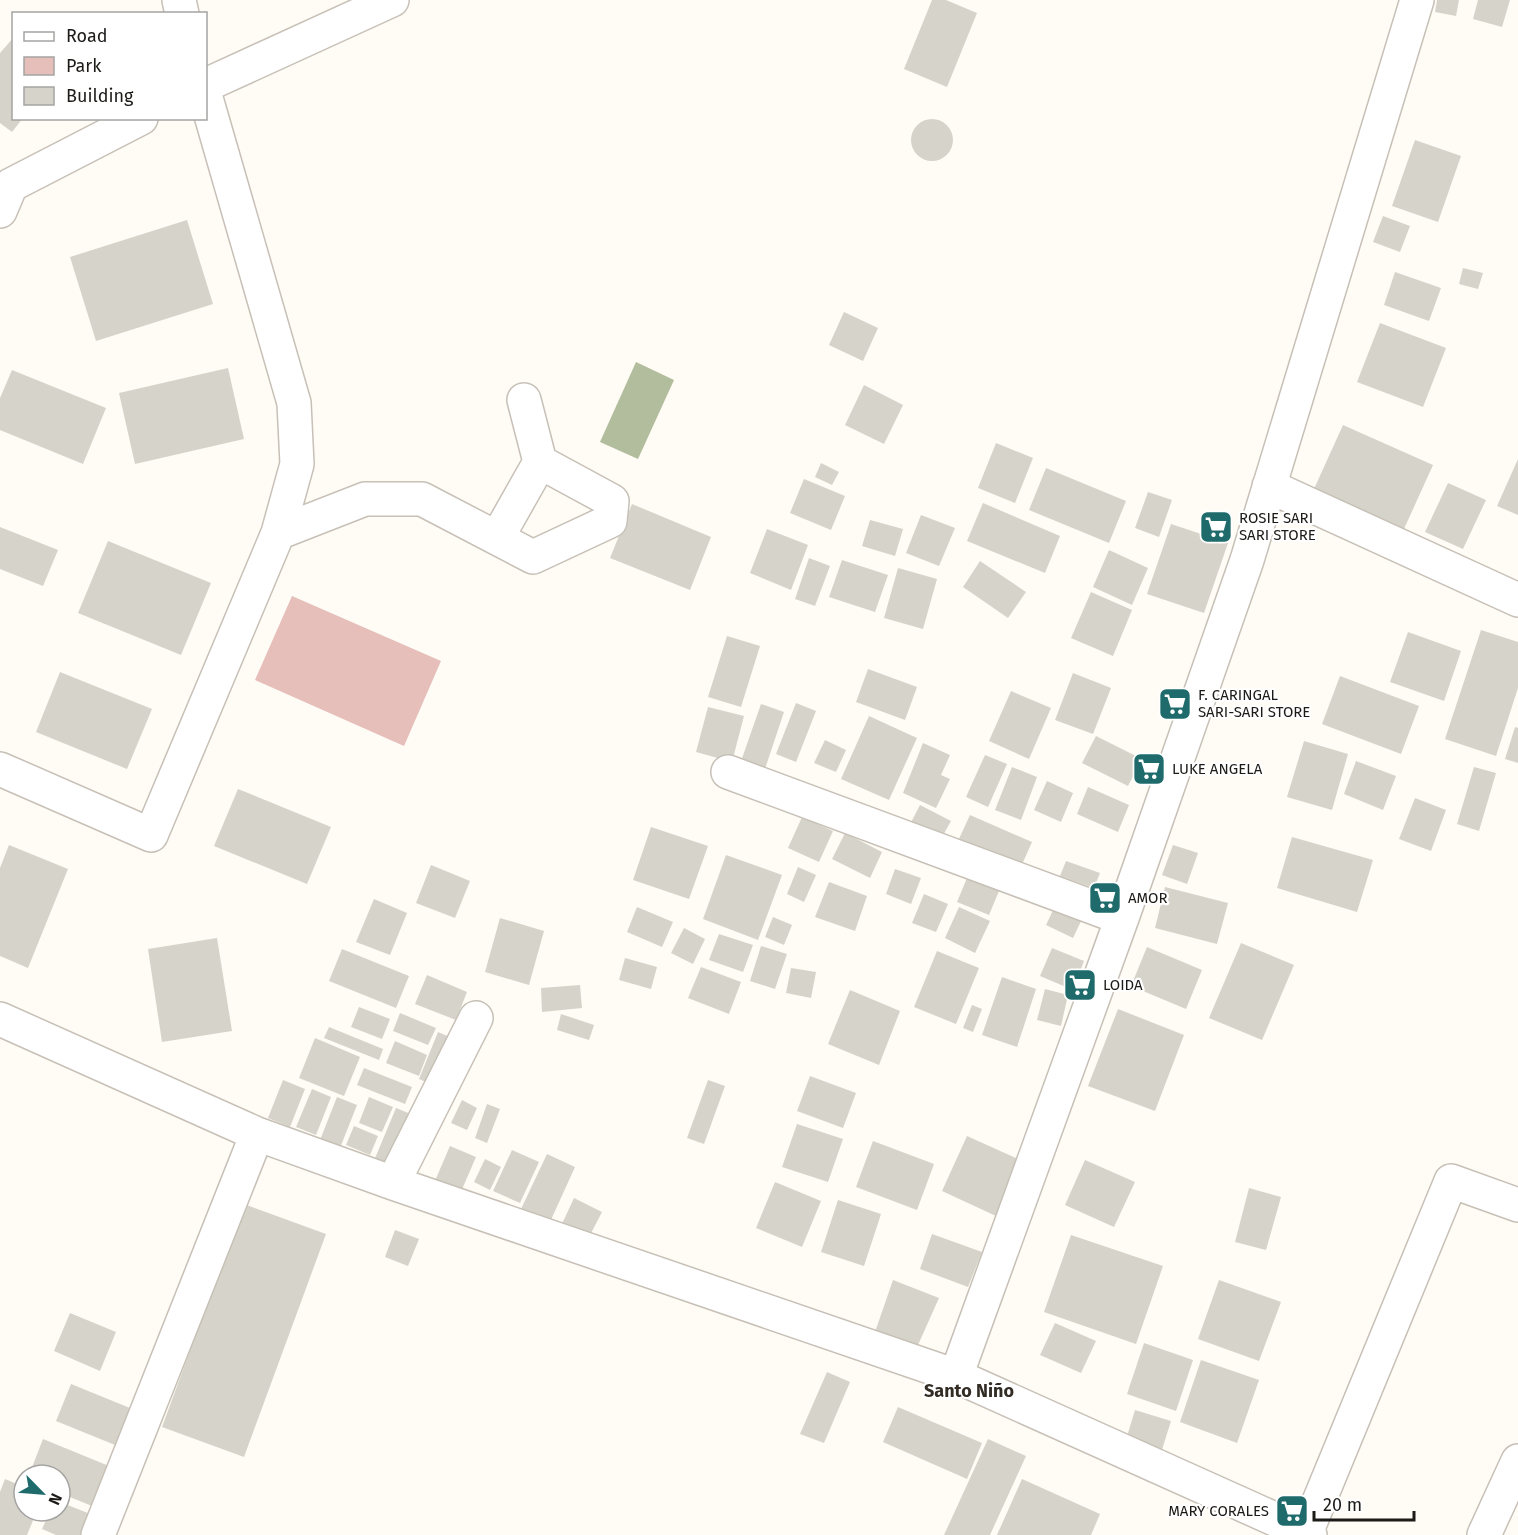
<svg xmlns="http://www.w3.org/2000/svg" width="1518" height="1535" viewBox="0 0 1518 1535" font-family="'Fira Sans',sans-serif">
  <rect width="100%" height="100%" fill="#fffbf5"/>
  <path fill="#e6beba" d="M292 596 441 661 404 746 255 680Z"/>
  <path fill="#b1bd9c" d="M636 362 674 380 638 459 600 442Z"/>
  <path fill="#d6d4ca" d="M932 0H946L977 13 947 87 904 69Z
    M1437 0H1459L1456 16 1435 12Z
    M1478 0H1510L1502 27 1473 19Z
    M14 37V118H23L12 132 0 123V53Z
    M911 140a21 21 0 1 1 42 0a21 21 0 1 1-42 0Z
    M1415 140 1461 156 1438 222 1392 206Z
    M1383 216 1410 226 1400 252 1373 242Z
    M187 220 213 304 96 341 70 257Z
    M1463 268 1483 273 1478 289 1459 284Z
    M1395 272 1441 288 1429 321 1384 305Z
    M844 312 878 328 863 361 829 345Z
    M1380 323 1446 348 1423 407 1357 382Z
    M228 368 244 439 135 464 119 393Z
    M12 370 106 408 83 464 0 430V398Z
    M864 385 903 405 884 444 845 425Z
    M1343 425 1433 465 1399 540 1309 500Z
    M996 443 1033 458 1015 503 978 488Z
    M1518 459V515L1497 506Z
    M821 463 839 472 832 485 815 477Z
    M1046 468 1126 501 1109 543 1029 510Z
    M804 479 845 496 831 530 790 513Z
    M1448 483 1486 500 1463 549 1425 532Z
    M1148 492 1172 500 1159 537 1135 528Z
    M983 503 1060 536 1045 573 967 541Z
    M632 504 711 537 690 590 610 558Z
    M921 515 955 528 939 566 906 553Z
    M870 520 903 529 895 556 862 546Z
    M1171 524 1228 543 1204 613 1147 594Z
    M0 527 58 550 43 586 0 569Z
    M767 529 808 545 791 590 750 573Z
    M108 541 211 583 181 655 78 613Z
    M1109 550 1148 568 1132 605 1093 587Z
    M809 558 830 566 815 606 795 599Z
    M842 560 888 575 875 612 829 597Z
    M980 561 1026 592 1008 618 963 587Z
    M898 568 937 579 923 629 884 618Z
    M1091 592 1132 610 1113 656 1071 638Z
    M1481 630 1518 642V688L1496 756 1445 739Z
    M1408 632 1461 651 1444 701 1390 682Z
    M727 636 760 646 741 707 708 697Z
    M868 669 917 687 905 720 856 702Z
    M60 672 152 709 127 769 36 732Z
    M1073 673 1111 688 1093 734 1055 720Z
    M1340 676 1419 706 1401 754 1322 724Z
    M1011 691 1051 708 1029 759 989 741Z
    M796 703 816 711 796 762 776 754Z
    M761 704 784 712 764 772 740 764Z
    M708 707 744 716 732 762 696 752Z
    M869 716 917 738 889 800 841 779Z
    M1515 727 1518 728V763L1505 759Z
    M1096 736 1142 759 1128 786 1082 763Z
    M825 740 846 750 836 772 814 763Z
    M1304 741 1348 754 1332 810 1287 797Z
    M923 743 950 755 941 775 950 779 936 808 903 793Z
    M985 755 1007 764 988 807 966 797Z
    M1356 761 1396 776 1383 810 1344 794Z
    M1012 767 1037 777 1021 820 995 810Z
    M1474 767 1496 773 1479 831 1457 824Z
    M1047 781 1073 793 1061 822 1034 810Z
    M1088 787 1129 805 1118 832 1077 814Z
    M238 789 331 827 307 884 214 846Z
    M1415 798 1446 810 1431 851 1399 839Z
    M920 805 951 821 935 850 905 834Z
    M970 815 1032 842 1020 869 958 841Z
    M802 817 833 831 819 862 788 848Z
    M651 827 708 846 689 899 633 880Z
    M845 833 882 852 870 878 832 859Z
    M1292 837 1373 860 1357 912 1277 888Z
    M9 845 68 869 28 968 0 956V868Z
    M1173 845 1198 853 1187 884 1162 875Z
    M726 855 782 875 758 940 703 919Z
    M1066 861 1100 873 1094 888 1060 876Z
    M431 865 470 881 455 918 416 903Z
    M798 867 816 875 804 902 787 894Z
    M895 869 921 878 911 904 886 894Z
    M967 878 999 891 989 915 957 902Z
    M829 882 867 896 855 931 815 917Z
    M1165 887 1228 903 1217 944 1155 928Z
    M924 894 948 904 936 932 912 923Z
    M374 899 407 913 390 955 356 942Z
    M1055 906 1082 919 1073 938 1046 925Z
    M637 907 673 922 662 947 627 932Z
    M959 907 990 921 975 953 945 938Z
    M773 917 792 925 784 945 765 937Z
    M500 918 544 931 529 985 485 972Z
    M684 928 705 939 693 964 671 953Z
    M719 934 753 945 743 972 709 960Z
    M217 938 232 1031 162 1042 148 949Z
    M1241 943 1294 965 1262 1040 1209 1018Z
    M761 946 787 954 775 989 750 981Z
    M1147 947 1202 970 1186 1009 1131 986Z
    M1052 948 1084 961 1073 990 1040 976Z
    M342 949 409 976 396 1008 329 981Z
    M937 951 979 968 956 1024 914 1007Z
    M625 958 657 967 651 989 619 980Z
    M701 967 741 982 729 1014 688 998Z
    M791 968 816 972 811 998 786 993Z
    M427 975 467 992 456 1020 415 1004Z
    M1002 977 1036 989 1017 1047 982 1035Z
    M580 985 582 1008 542 1012 541 988Z
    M1045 989 1068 995 1061 1026 1037 1020Z
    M850 990 900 1011 879 1065 828 1044Z
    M972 1005 982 1009 973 1032 963 1028Z
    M359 1007 390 1019 382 1039 351 1027Z
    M1118 1009 1184 1035 1155 1111 1088 1086Z
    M400 1013 436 1028 428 1045 393 1031Z
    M561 1014 594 1025 589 1040 557 1030Z
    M329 1027 383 1049 379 1060 324 1038Z
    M438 1032 459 1041 440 1088 419 1079Z
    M315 1038 360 1057 344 1096 299 1078Z
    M395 1041 427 1055 419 1076 386 1063Z
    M364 1068 412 1087 405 1104 357 1085Z
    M810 1076 856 1093 843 1128 797 1111Z
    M283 1080 305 1089 290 1127 268 1118Z
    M708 1080 725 1086 704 1144 687 1138Z
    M312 1089 331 1097 316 1135 296 1127Z
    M337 1097 357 1105 340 1148 320 1140Z
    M369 1097 393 1107 382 1132 359 1123Z
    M462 1100 477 1108 467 1130 451 1123Z
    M487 1104 500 1109 487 1143 475 1138Z
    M396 1108 423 1119 401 1174 373 1163Z
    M797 1124 843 1139 828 1182 782 1167Z
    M354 1126 378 1136 370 1155 346 1145Z
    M967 1136 1020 1160 996 1216 942 1191Z
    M873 1141 934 1164 917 1210 856 1187Z
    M450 1146 476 1157 460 1194 434 1183Z
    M512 1150 539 1162 520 1203 493 1191Z
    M547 1154 575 1167 550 1222 521 1209Z
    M485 1159 501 1167 490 1190 474 1182Z
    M1085 1160 1135 1182 1114 1227 1065 1205Z
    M775 1182 821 1201 802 1247 756 1228Z
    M1249 1188 1281 1197 1266 1250 1235 1242Z
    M574 1198 602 1212 588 1239 561 1226Z
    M838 1200 881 1214 864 1266 821 1252Z
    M244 1204 326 1234 244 1457 162 1427Z
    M395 1230 419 1239 408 1266 385 1257Z
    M932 1234 982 1252 968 1287 920 1269Z
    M1071 1235 1163 1266 1136 1344 1044 1312Z
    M893 1280 939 1298 918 1345 875 1332Z
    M1219 1280 1281 1302 1259 1361 1198 1339Z
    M70 1313 116 1332 100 1371 54 1351Z
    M1055 1323 1096 1341 1081 1373 1040 1355Z
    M1144 1343 1193 1360 1176 1411 1127 1394Z
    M1201 1360 1259 1380 1237 1443 1180 1422Z
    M827 1372 850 1382 824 1443 800 1434Z
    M71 1384 130 1408 115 1445 56 1421Z
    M898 1407 982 1443 967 1479 883 1442Z
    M1135 1410 1171 1421 1160 1456 1124 1446Z
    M43 1439 109 1466 92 1506 60 1493V1475H29Z
    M988 1439 1026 1456 990 1535H944Z
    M5 1479 24 1487V1511H37L27 1535H0V1492Z
    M1022 1479 1100 1514 1091 1535H997Z
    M60 1502 98 1517 91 1535H56L42 1529 50 1511H60Z"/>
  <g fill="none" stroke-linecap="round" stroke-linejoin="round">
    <g stroke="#c7c0b7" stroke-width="36">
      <path id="minor" d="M179 0 182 14
        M206 85 392 0
        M0 211 11 185 141 118
        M1269 486 1518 600
        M278 533 365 499H422L533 557 610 521 612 501 540 462
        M497 538 540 462 524 400
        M0 769 151 835 278 533 297 464 294 403 206 98
        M728 772 1122 918
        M0 1019 257 1134 393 1183 956 1376 1310 1535
        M393 1183 476 1018
        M956 1376 1122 918 1247 560 1417 0
        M1306 1533 1451 1181 1518 1205
        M98 1535 257 1134
        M1484 1535 1518 1461"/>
    </g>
    <use href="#minor" stroke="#fff" stroke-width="33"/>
  </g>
  <defs>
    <g id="supermarket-square" transform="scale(1.725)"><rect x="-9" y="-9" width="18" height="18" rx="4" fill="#1f6b6c" stroke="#fff"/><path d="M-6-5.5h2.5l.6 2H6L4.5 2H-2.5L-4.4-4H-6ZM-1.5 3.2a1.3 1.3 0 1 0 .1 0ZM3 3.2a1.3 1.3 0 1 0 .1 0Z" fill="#fff"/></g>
  </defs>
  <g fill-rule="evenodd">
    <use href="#supermarket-square" x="1216" y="527"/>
    <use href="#supermarket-square" x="1175" y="704"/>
    <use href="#supermarket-square" x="1149" y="769"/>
    <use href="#supermarket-square" x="1105" y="898"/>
    <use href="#supermarket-square" x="1080" y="985"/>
    <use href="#supermarket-square" x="1292" y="1511"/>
  </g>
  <g text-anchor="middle" stroke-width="4.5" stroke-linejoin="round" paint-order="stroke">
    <g font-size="15" fill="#1d1b18" stroke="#fff" text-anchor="start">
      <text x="1239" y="523">ROSIE SARI<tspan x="1239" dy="17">SARI STORE</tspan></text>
      <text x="1198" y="700">F. CARINGAL<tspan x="1198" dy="17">SARI-SARI STORE</tspan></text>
      <text x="1172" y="774">LUKE ANGELA</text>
      <text x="1128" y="903">AMOR</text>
      <text x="1103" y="990">LOIDA</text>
      <text x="1269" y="1516" text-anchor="end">MARY CORALES</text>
    </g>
    <g font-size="18" font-weight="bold" fill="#322c25" stroke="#fff">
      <text x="969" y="1397">Santo Niño</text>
    </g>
  </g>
  <rect x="12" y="12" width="195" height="108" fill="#ffffff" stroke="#a5a4a3" stroke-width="1.5"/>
  <rect x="24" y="32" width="30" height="9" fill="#ffffff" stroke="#a5a4a3" stroke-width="1.5"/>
  <text x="66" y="42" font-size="18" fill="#1d1b18">Road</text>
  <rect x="24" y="57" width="30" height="18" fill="#e6beba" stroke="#a5a4a3" stroke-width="1.5"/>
  <text x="66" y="72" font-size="18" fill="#1d1b18">Park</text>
  <rect x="24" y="87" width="30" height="18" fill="#d6d4ca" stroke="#a5a4a3" stroke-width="1.5"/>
  <text x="66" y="102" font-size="18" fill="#1d1b18">Building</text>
  <g transform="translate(42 1493) rotate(115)"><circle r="28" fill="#ffffff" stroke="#a5a4a3" stroke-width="1.5"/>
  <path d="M0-4.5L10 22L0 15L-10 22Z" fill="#1f6b6c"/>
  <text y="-9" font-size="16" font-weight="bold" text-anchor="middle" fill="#1d1b18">N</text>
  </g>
  <path d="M1314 1511v9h100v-9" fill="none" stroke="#1d1b18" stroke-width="3"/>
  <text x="1323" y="1511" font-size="18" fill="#1d1b18" stroke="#ffffff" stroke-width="4.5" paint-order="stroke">20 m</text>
</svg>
